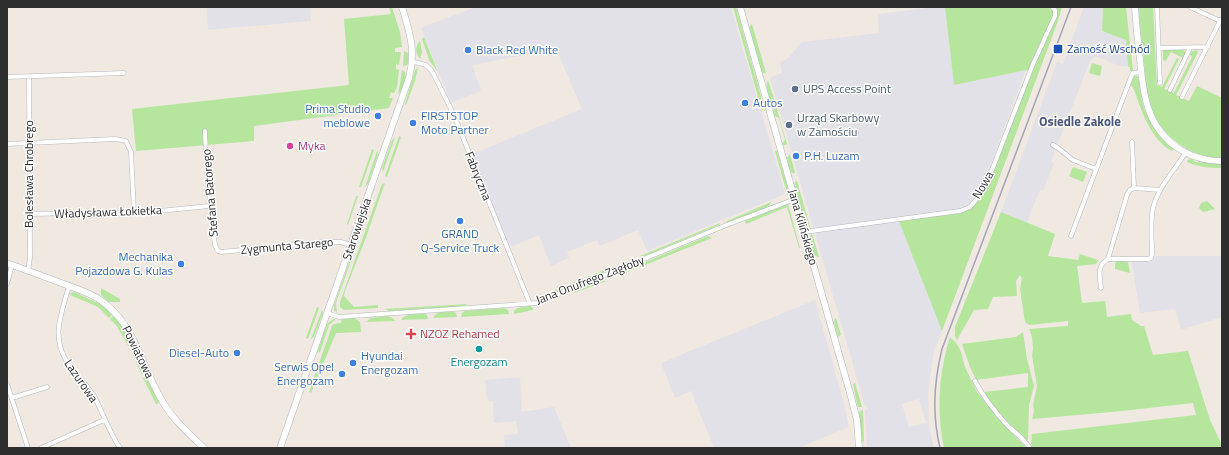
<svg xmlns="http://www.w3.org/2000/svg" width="1229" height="455" viewBox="0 0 1229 455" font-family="'Titillium Web',sans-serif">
  <rect width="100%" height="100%" fill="#efe9e1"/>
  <path fill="#e3e1e8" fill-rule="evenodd" d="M207 7H310L311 21 208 30Z
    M476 7H731L785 194 647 251 638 230 600 246 597 240 567 252 569 258 551 266 539 235 510 247 472 154 582 109 556 49 472 65 481 91 451 103 421 28Z
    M936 7H945L954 85 1026 70 994 156 984 182 975 197 967 205 963 208 948 211 898 217 942 331 934 351 928 392 929 426 934 448H867L865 410 868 409 867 406H865L770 78 773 76 782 73 780 62 787 59 802 42 879 33 878 14ZM919 399 926 423 909 427 902 404Z
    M1084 7H1103L1102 31 1126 40 1128 66H1119L1098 57 1093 58 1090 61 1051 161 1054 163 1043 191 1040 190 1027 222 1001 212 1057 62 1063 64Z
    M1159 256H1222V317L1181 330 1175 309 1140 313 1131 257Z
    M815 300 843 400 849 427 798 448H714L691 391 675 398 661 363Z
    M520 377 522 412 554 407 571 448H505L504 435 516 434 518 433 516 421 494 423 493 401H489L486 393 485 380Z"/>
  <path fill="#b6e59e" d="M389 7H392L400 32 402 47 395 48V52H401L399 65 396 64V69L399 70 397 87 394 93 391 92 389 98H393L389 108 254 126V141L136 151 132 109 349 85 344 19 391 14Z
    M733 7H736L764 107 762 111Z
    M945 7H1062L1058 21 942 331 899 221 963 212 977 201 987 186 993 174 1031 72 1026 70 954 85Z
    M1103 7H1126L1133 71H1130V67L1128 66 1126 40 1102 31Z
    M1138 7H1153L1157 85 1162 87 1177 58 1179 59 1164 89 1174 93 1192 57 1190 55 1191 52 1196 50 1198 52 1176 95 1189 101 1197 86 1222 98V158C1189 158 1158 134 1149 102 1146 89 1145 75 1144 62 1142 44 1140 25 1138 7Z
    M752 24 766 73H763L761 71 749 28 750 26Z
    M424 37 438 72 429 60 422 39Z
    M420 41 422 52 420 59C415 54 415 46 420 41Z
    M1163 50H1183L1185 51V54L1183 58 1171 52 1165 62 1163 59Z
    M404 51 408 53 409 62 407 65 403 66Z
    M1092 63 1102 66 1100 76 1089 73Z
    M418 67 415 81 406 105 405 104 415 70Z
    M402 70 405 72C407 78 403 90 398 94L400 84Z
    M1133 76H1137C1141 83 1140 93 1142 101 1148 123 1158 133 1174 148L1172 151C1155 143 1144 118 1138 101 1135 94 1135 89 1130 84Z
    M768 80 775 102 771 101C767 95 765 87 768 80Z
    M776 106 787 144 783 146 782 144 785 140 779 118 774 116 773 111Z
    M399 136 401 137 387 177 385 176Z
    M395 137 383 172 382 168 392 140Z
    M372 149 374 150 361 187H359Z
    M377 151 378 155 368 184 365 187Z
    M775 151H777L789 191 788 197Z
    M790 154 795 173H792L790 171 787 158Z
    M1191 159H1193L1195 162 1222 164V168C1209 168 1199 167 1187 162L1188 160Z
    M1073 167 1087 172 1083 182 1069 176Z
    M797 181 810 227 807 226 805 224 794 185 795 182Z
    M385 183 365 240 345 291 344 296 354 307 378 305V308L344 310 340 307V302L382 184Z
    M356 196H358L348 225 347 224Z
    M1207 201 1215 209 1203 212 1199 208 1201 203Z
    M771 202 769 206 728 222H725Z
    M788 204 800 248H799L787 207 746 224 745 221Z
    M369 206 370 208 336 303 337 313 334 310V305Z
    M1001 212 1055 234 1048 256 1078 260 1080 254 1098 260 1096 264 1077 266 1082 303 1105 301 1107 317 1131 314 1132 320 1141 326H1144L1153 355 1188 351 1210 420 1222 445V448H1033L1031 444 1032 434 1196 415 1193 403 1122 411 1032 419 1034 411 1033 405 1037 386 1032 356 1033 348 1032 337 1029 329 1068 326V321L1029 325 1025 322 1020 289 1022 278 1020 275 1016 281 1017 296 993 297 988 309 974 310 957 340 955 336V327Z
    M720 223 719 225 644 256H640Z
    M812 233 819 257H818L814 255 810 239V237Z
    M708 236 712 238 625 273 626 270Z
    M1117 261 1128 262 1130 273 1115 269V264Z
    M609 268 608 271 543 298 539 297Z
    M599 280 606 281 574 293 575 290Z
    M101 288 120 299V302H109L101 295Z
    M74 292 104 306 112 315 109 318 98 307 70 295 71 293Z
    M468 304 464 306 389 311 385 309Z
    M530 306 533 308V310L514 314V311L517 308Z
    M317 307 319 308 308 339 306 338Z
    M504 308 508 310 509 314 461 317 462 313 465 311Z
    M322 310 323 313 314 337 311 339Z
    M454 312 456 313 457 317 433 318C437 310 446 312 454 312Z
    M424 314 427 315 428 319 401 320C405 313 416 314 424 314Z
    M113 316 120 323 133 346 129 347 116 325 110 319Z
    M387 316 391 317 395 321 366 322 371 318Z
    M354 318 360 322 361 332 336 333 311 393 309 392 332 326 334 324 341 323 342 319Z
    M836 318 841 335 838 337 834 322V320Z
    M334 319H336L329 325 320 352 317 353 327 324 329 322Z
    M1023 332 1027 359 1034 386 1029 405 1028 440H1025L991 404 986 397 984 392 1028 387V373L976 380 970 367 962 344 1016 337Z
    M950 337 957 344 961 352 965 367 977 392 1002 423 1027 448H944C936 411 939 372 950 337Z
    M134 348 144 373 142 375 131 350Z
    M146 377 159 403 156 404 143 378Z
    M855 383 862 407H858L857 404 853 384Z
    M863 410 864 443 862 441 859 415 860 411Z"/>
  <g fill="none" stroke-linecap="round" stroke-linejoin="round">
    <g stroke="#b4b7c1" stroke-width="5">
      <path id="street" d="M1157 7 1160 83
        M1190 7 1218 20H1222
        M1159 48 1208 47
        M412 62C423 63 429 65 434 75L454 115 530 304
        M7 77 124 73
        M1170 90 1190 48
        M1182 97 1220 21
        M205 131C206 169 210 207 215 245L218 251 222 252 323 242H341L351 245
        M1132 142 1134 188
        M7 144 115 139 126 141 131 152 134 213
        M1053 145 1058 148 1073 160 1096 169
        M30 214 81 213H139L209 206
        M804 232 952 212 960 211 970 207 976 200 985 185 992 170 1033 64 1055 16V10L1053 8
        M1071 236 1131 77 1133 73 1141 72
        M1108 259 1127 195 1130 190 1134 188 1160 190
        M28 271 30 258 29 77
        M7 284 12 265
        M69 286C61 315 50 338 69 365 77 376 87 385 94 396 103 413 109 432 120 448
        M1101 288C1100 275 1096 267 1108 259H1148L1151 258 1152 254C1152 239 1150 223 1153 208 1158 187 1175 170 1186 152
        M327 313 339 317 537 303 724 226 795 199
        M975 381C984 398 995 412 1008 426 1016 433 1024 439 1030 448
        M7 384 28 448
        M12 398 47 387
        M41 448 104 420"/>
    </g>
    <g stroke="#b4b7c1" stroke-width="7">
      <path id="secondary" d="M740 7 850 393 857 420 859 448
        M1135 7C1136 24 1138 42 1140 59 1143 95 1147 129 1181 150 1194 158 1207 161 1222 161
        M7 263C26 270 45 277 64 284 77 289 92 293 103 302 136 327 141 364 160 397 171 418 187 432 204 448
        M280 448 409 78C416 51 410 33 402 7"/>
    </g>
    <use href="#street" stroke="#fff" stroke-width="4"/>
    <use href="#secondary" stroke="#fff" stroke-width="6"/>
    <path stroke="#a3a6b8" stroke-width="1.5" d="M940 448C932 415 934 381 942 349L1071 7"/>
  </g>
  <rect fill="#1a4fb4" stroke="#fff" stroke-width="1.5" x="1053" y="44" width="10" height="10" rx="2"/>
  <g fill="#3f7fe0" stroke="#fff" stroke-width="1.5">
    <circle cx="468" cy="50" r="4"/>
    <circle cx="745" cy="103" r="4"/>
    <circle cx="378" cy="116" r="4"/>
    <circle cx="413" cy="123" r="4"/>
    <circle cx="796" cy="156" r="4"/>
    <circle cx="460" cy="221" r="4"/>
    <circle cx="181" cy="264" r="4"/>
    <circle cx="237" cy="353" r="4"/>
    <circle cx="353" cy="363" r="4"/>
    <circle cx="342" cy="374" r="4"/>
  </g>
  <g fill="#5c6f8a" stroke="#fff" stroke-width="1.5">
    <circle cx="795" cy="89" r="4"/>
    <circle cx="789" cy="125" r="4"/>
  </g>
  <circle fill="#d1479c" stroke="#fff" stroke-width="1.5" cx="290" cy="146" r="4"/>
  <path fill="#e0444e" stroke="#fff" stroke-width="1.5" d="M409 328h4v4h4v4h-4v4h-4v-4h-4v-4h4z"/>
  <circle fill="#0f9aa8" stroke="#fff" stroke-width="1.5" cx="479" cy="349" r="4"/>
  <g text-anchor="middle" stroke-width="3" stroke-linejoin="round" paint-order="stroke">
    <g font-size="12" fill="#164399" stroke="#fff" text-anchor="start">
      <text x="1067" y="53">Zamość Wschód</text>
    </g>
    <g font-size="12" fill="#366cbe" stroke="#fff" text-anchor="start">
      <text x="476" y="54">Black Red White</text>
      <text x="753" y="107">Autos</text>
      <text x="370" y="113" text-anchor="end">Prima Studio<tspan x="370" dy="14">meblowe</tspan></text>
      <text x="421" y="120">FIRSTSTOP<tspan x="421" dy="14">Moto Partner</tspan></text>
      <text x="804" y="160">P.H. Luzam</text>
      <text x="460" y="238" text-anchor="middle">GRAND<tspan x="460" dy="14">Q-Service Truck</tspan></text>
      <text x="173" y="261" text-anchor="end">Mechanika<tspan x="173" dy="14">Pojazdowa G. Kulas</tspan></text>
      <text x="229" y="357" text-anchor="end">Diesel-Auto</text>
      <text x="361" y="360">Hyundai<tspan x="361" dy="14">Energozam</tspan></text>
      <text x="334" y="371" text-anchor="end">Serwis Opel<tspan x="334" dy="14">Energozam</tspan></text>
    </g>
    <g font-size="12" fill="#4e5e75" stroke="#fff" text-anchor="start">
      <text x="803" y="93">UPS Access Point</text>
      <text x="797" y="122">Urząd Skarbowy<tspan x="797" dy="14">w Zamościu</tspan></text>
    </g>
    <g font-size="12" fill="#b23c85" stroke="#fff" text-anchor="start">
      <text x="298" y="150">Myka</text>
    </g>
    <g font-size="12" fill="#2e2e2e" stroke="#fff">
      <text transform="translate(29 174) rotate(-90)" y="4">Bolesława Chrobrego</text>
      <text transform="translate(478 176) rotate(68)" y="4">Fabryczna</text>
      <text transform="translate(983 185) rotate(-60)" y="4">Nowa</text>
      <text transform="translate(210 193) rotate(-95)" y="4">Stefana Batorego</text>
      <text transform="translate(108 212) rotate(-2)" y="4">Władysława Łokietka</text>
      <text transform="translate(803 227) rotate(74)" y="4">Jana Kilińskiego</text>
      <text transform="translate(357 229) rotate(-71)" y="4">Starowiejska</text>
      <text transform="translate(287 246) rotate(-5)" y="4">Zygmunta Starego</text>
      <text transform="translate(590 280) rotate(-21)" y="4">Jana Onufrego Zagłoby</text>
      <text transform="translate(138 352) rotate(64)" y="4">Powiatowa</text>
      <text transform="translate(81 381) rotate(55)" y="4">Lazurowa</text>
    </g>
    <g font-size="12" fill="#be3a42" stroke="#fff" text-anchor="start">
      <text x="420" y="338">NZOZ Rehamed</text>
    </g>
    <g font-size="12" fill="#0d838f" stroke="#fff">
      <text x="479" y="366">Energozam</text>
    </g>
    <g font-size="13" font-weight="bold" fill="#4d5680" stroke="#fff">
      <text x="1080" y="126">Osiedle Zakole</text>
    </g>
  </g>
  <rect width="1229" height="455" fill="none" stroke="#2e2e2e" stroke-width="16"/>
</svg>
